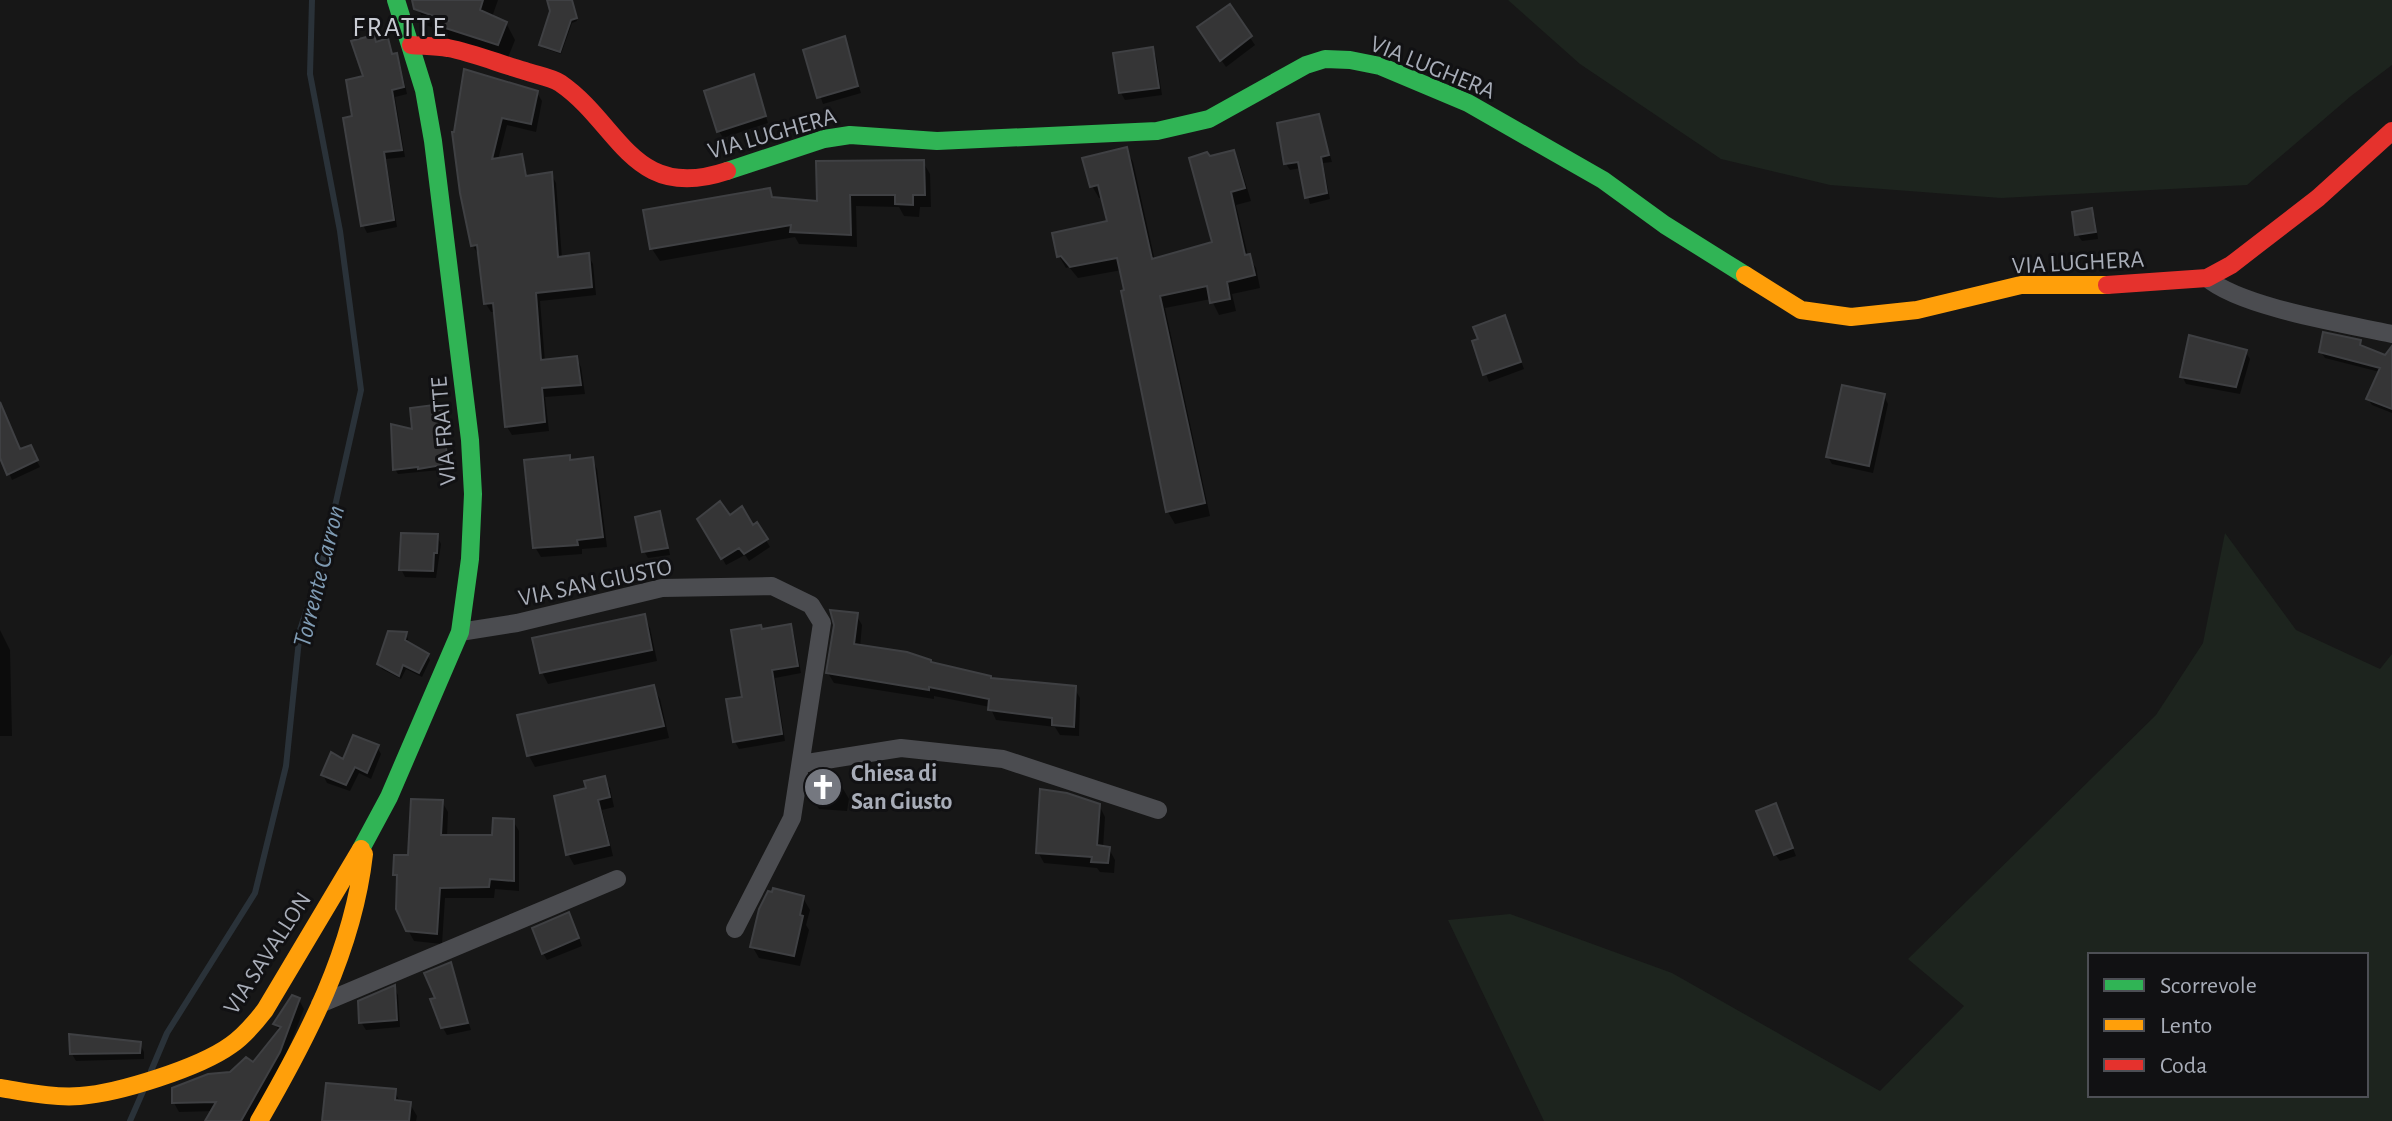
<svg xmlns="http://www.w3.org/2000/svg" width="2392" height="1121" viewBox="0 0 2392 1121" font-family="'Alegreya Sans',sans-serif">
  <rect width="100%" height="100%" fill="#171717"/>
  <path fill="#1d241e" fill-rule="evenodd" d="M1508 0H2392V65L2351 96 2247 185 2001 198 1830 185 1721 159 1580 64Z
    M2225 533 2296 630 2380 669 2392 654V1121H1544L1448 920 1510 914 1672 973 1880 1091 1964 1006 1908 959 2156 715 2203 643ZM2366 955V1095H2090V955Z"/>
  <path fill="#0007" d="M414 0H498L492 17 506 23 515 40 507 60 448 41 442 31 426 25Z
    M549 0H571L577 21 572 23 561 54 543 48 541 45 552 11Z
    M1229 7 1255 45 1226 67 1204 35Z
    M844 39 861 93 823 104 805 51Z
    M387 41 393 56H396L400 63 407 94 395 97 405 157 386 159 397 227 367 233 363 225 355 118 377 44Z
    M1152 49 1156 56 1162 95 1125 100 1121 93 1115 55Z
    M753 76 768 123 723 138 719 131Z
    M537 93 542 101 536 132 507 125 498 160 521 157 528 178 551 174 556 183 562 258 588 255 593 264 596 295 540 301 545 362 576 358 581 367 585 394 545 397 549 431 512 435 507 427 496 312H491L486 304 480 254H478L473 246 462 192 454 134Z
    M1318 116 1332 162 1323 163 1330 199 1310 204 1301 168 1290 170 1286 164Z
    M1126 150 1133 162 1155 261 1215 243 1210 158 1233 152 1240 165 1251 201 1236 205 1248 256 1256 268 1260 288 1232 294 1236 311 1219 315 1211 299 1165 308 1210 516 1175 524 1168 512 1123 292 1126 291 1122 270 1078 278 1069 267 1066 268 1059 256 1110 222 1104 197 1099 198 1092 186Z
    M923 162 930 174 931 207H920L919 217 904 216 899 207 856 206 857 247 799 244 795 237 660 261 652 249 646 212 769 190 774 199 819 203Z
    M2091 210 2095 217 2098 239 2082 241 2077 234Z
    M1508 325 1524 369 1489 382 1474 342Z
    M2360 342 2364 349 2392 360V413L2372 405 2368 399 2380 372 2325 358 2321 352Z
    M2245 351 2250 359 2240 394 2186 384 2182 376Z
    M1884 396 1888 404 1873 473 1832 464 1828 457Z
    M440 407 443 412 450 469 398 474 395 469Z
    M0 418 20 451 30 448 40 467 12 480 0 451Z
    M569 457 571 462 592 459 597 469 607 547 582 549V554L541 557 535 547Z
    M659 513 663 520 670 555 648 558 644 551Z
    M729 517 752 528 757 525 770 547 749 561 745 555 726 565 700 519Z
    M437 536 441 544 436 578 405 577 401 569Z
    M856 615 862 625 860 647 991 681 1074 688 1080 698 1079 736 1060 735 1055 727 996 720 990 707 934 696V699L834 683 828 673Z
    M644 616 650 628 657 661 548 684 542 672Z
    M790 626 794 634 801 673 775 678 785 741 739 749 735 742 729 701 744 699 763 631Z
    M0 630 10 650 12 736H0Z
    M406 634 408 639 407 644 427 655 430 660 422 677 406 669 401 679 382 669 379 664Z
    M653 688 660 699 669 738 535 767 529 756Z
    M377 747 381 754 371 779 359 773 350 791 327 783 323 775 344 761Z
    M604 778 610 788 614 807 602 810 613 856 574 865 568 854 588 790Z
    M839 782 849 799 847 811 819 809 810 793Z
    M442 802 448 812 447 837H494L513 821 519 831V891L495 889 494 898H445L442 944 414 941 408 930 399 881 395 874 410 857Z
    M1099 805 1105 817 1103 848 1109 849 1115 860 1114 873 1100 872 1097 868 1044 863 1038 852Z
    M1779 813 1796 856 1780 861 1775 854Z
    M803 898 810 910 806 925 809 930 800 966 759 958 752 946Z
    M573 922 582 946 547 960 543 953Z
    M450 964 471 1030 447 1035 443 1028 438 999Z
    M394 988 398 995 400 1027 366 1030 361 1022Z
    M299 1000 304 1009 279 1073 249 1121H208L215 1111 179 1112 174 1103 253 1064 280 1032 275 1024Z
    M140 1044 144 1052V1059L76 1061 72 1054Z
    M394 1091 401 1103 410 1104 417 1116 416 1121H324Z"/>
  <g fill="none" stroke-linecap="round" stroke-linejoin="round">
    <path stroke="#2a3239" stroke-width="6" d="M151 1071 167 1033 255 893 286 766 300 630 323 560 361 390 340 231 310 74 312 0
      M130 1121 144 1089"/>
  </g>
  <path fill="#353536" stroke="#3f4043" stroke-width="2" d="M412 0H483L480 10 507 22 498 45 436 25 448 21 414 9Z
    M547 0H572L577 18 571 20 560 52 539 45 550 11Z
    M1230 4 1252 36 1220 61 1197 27Z
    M374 35 376 42 388 38 392 54 397 53 404 87 392 90 402 150 384 152 394 220 361 226 343 118 352 116 346 80 363 76 351 41Z
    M845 36 858 86 817 98 803 50Z
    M1153 47 1159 88 1119 93 1113 53Z
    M464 69 538 91 531 124 502 118 492 159 522 154 526 176 552 172 558 257 589 253 592 287 536 293 541 360 577 356 581 385 542 388 545 422 505 427 493 303 484 304 477 245 471 246 460 193 452 132H454Z
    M754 74 766 116 717 132 704 91Z
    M1319 114 1329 155 1321 157 1327 193 1305 198 1298 162 1284 164 1277 123Z
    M1127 147 1152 259 1212 242 1189 158 1207 152 1210 156 1234 150 1245 188 1231 192 1245 255 1250 254 1255 275 1227 282 1230 299 1210 303 1207 286 1160 296 1205 503 1166 512 1121 291 1124 290 1117 258 1070 267 1061 256 1057 257 1052 233 1107 221 1098 185 1090 187 1082 158Z
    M924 160 925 195H913V205L895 204V195H850L851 235 790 232 791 225 650 249 643 210 770 188 772 197 817 201 816 161Z
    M2092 208 2096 232 2075 235 2072 212Z
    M1505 315 1521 362 1483 375 1472 341 1478 339 1473 327Z
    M2323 332 2361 340 2360 345 2385 355 2392 346V409L2366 399 2380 368 2319 352Z
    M2189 335 2247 350 2236 387 2180 377Z
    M1842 385 1885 394 1869 466 1826 457Z
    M0 402 20 449 31 445 38 460 7 475 0 458Z
    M441 404 448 464 418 469V467L393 470 391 424 412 429 410 408Z
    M570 455V460L593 457 603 537 577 540 578 545 533 548 524 460Z
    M720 501 730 515 742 506 753 525 757 522 768 539 744 554 739 548 721 559 697 519Z
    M660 511 668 548 642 552 635 517Z
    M401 533 438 534 437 553H434L433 571 399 570Z
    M830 610 858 613 854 644 907 652 931 660V662L991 676V678L1076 686 1074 727 1052 725V718L988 710 989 699 929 687V690L826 673 834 625Z
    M645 614 652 650 540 673 532 638Z
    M791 624 798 666 772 670 782 734 733 742 726 699 742 697 731 630 761 625 762 629Z
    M388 631 407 632 405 640 429 654 419 673 403 665 399 676 377 664Z
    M654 685 664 726 527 756 517 715Z
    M353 735 379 745 367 773 355 767 346 785 321 775 331 752 343 759Z
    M816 774 836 775 841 781 839 796 808 793 811 775Z
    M605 776 610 797 598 800 609 845 566 855 554 796 586 788 584 781Z
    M1040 789 1067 793 1100 804 1097 845 1110 847 1108 863 1091 862 1092 857 1036 853Z
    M411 799 443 800 441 835H492L493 818 514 819V881L490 879 489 887 440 888 437 934 406 931 396 909 397 875H393L394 855H408Z
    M1776 803 1793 848 1774 855 1756 811Z
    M773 888 804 896 800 915 803 916 794 956 750 947 759 909 768 891 772 892Z
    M569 912 579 938 542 954 532 928Z
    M451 962 468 1023 441 1028 430 999 435 998 424 973Z
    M395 985 397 1020 359 1023 358 1001Z
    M292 995 300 998 280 1052 241 1121H205L216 1102 172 1103V1088L208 1074 230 1072 246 1057 253 1062 281 1027 273 1024Z
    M69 1034 141 1042 140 1053 70 1054Z
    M326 1083 396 1089 395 1100 411 1102 409 1121H322Z"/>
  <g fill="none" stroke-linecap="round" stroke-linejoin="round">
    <path stroke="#4b4c50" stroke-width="18" d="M2207 278C2240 307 2346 324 2392 334
      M460 632 517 623 662 588 772 586 811 605 822 623 792 818 735 929
      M801 764 901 748 1003 759 1158 810
      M320 1004 617 879"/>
    <path stroke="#30b455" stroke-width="18" d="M727 171 824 139 850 135 937 141 1157 131 1209 119 1306 65 1325 59 1350 60 1380 66 1468 103 1603 180 1665 225 1745 275
      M361 849 389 797 460 632 470 559 473 494 470 440 433 141 424 90 396 0"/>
    <path stroke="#ff9f0a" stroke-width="18" d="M1745 275 1801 310 1851 317 1917 310 2021 285H2107
      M0 1088C26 1092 53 1098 80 1096 119 1093 199 1068 231 1045 244 1036 255 1023 265 1010L361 849
      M259 1121C307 1038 353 951 364 854"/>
    <path stroke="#e5322d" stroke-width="18" d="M411 45C423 46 436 46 448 48 474 53 500 64 525 71 536 75 550 77 560 83 620 124 632 203 727 171
      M2107 285 2207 278 2231 265 2318 198 2392 131"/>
  </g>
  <defs>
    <g id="church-disc" transform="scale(2)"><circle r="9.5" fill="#757880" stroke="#111113"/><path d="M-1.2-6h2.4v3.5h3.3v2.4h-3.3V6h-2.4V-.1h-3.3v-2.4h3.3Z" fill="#fff"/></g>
  </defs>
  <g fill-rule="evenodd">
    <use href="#church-disc" x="823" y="787"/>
  </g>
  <g text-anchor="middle" stroke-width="6" stroke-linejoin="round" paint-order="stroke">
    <g font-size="24" fill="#a8adb8" stroke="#111113">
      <text transform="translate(1433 67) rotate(22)" y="8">VIA LUGHERA</text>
      <text transform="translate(772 133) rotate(-16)" y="8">VIA LUGHERA</text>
      <text transform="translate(2078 262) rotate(-3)" y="8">VIA LUGHERA</text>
      <text transform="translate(443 431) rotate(-95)" y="8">VIA FRATTE</text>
      <text transform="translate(595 582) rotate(-12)" y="8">VIA SAN GIUSTO</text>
      <text transform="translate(267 953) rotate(-57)" y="8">VIA SAVALLON</text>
    </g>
    <g font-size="24" font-weight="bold" fill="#a8adb8" stroke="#111113" text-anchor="start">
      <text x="851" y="781">Chiesa di<tspan x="851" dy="28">San Giusto</tspan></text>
    </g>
    <g font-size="26" font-style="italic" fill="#7f9bb3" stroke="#111113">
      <text transform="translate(318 576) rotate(-76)" y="9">Torrente Carron</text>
    </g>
    <g font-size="28" letter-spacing="2" fill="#c9ccd4" stroke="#111113">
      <text x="400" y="36">FRATTE</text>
    </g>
  </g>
  <rect x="2088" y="953" width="280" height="144" fill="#111113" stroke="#4d4f55" stroke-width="2"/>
  <rect x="2104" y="979" width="40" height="12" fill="#30b455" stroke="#4d4f55" stroke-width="2"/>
  <text x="2160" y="993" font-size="24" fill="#a8adb8">Scorrevole</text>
  <rect x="2104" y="1019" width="40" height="12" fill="#ff9f0a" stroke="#4d4f55" stroke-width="2"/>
  <text x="2160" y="1033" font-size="24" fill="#a8adb8">Lento</text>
  <rect x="2104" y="1059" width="40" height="12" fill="#e5322d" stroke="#4d4f55" stroke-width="2"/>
  <text x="2160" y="1073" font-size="24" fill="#a8adb8">Coda</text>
</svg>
